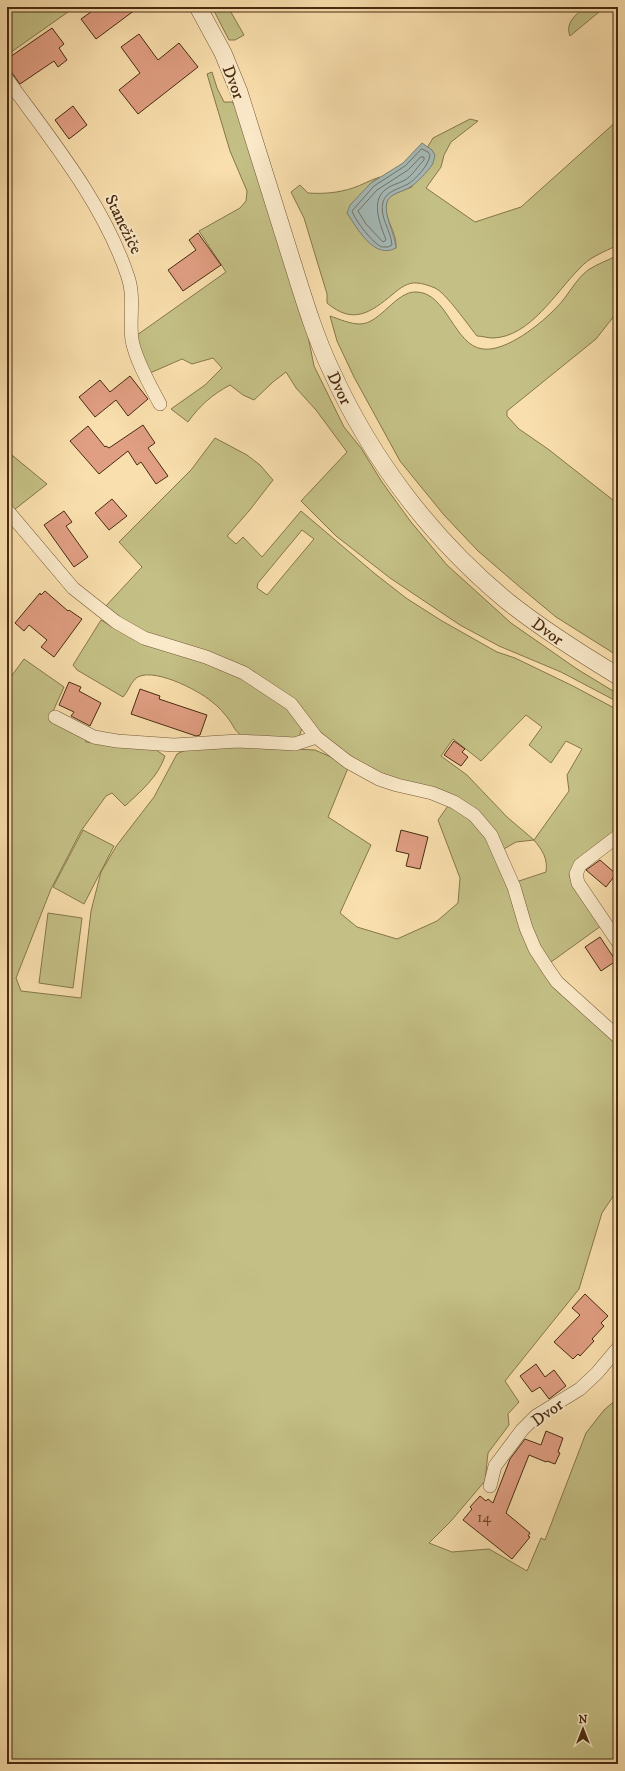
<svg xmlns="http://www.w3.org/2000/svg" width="625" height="1771" viewBox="0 0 625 1771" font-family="'IM FELL DW Pica',serif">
  <rect width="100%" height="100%" fill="#f9dfad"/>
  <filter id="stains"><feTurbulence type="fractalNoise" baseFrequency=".005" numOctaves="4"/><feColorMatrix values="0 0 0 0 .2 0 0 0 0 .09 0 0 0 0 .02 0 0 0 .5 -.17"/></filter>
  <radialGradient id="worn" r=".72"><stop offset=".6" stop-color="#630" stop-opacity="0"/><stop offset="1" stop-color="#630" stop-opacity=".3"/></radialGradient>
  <path fill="#c4c085" stroke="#86764a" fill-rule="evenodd" d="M7 7H75L7 55Z
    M212 7H228L244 35 235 40H229Z
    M584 7H605L570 36C565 23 575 16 584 7Z
    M212 72 217 88 224 102H232L236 107 306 326 314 366 344 427 361 448 382 482 411 522 447 565 511 623 577 669 618 694V702L561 672 499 646 460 625 390 578 336 536 301 501 347 452 316 410 296 388 286 372 273 382 254 400 243 395 230 385C213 394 199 406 188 422L171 409 205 385 222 368 213 358 192 364 182 359 150 373 138 347 137 335 226 272 199 231 240 208 246 201 247 191 230 151 207 74Z
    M470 119 478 121 451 142 444 155 441 167 426 188 475 222 521 207 618 120V245C604 252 589 257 579 269 556 292 530 337 493 338 488 338 482 336 477 336 468 325 446 293 435 288 430 286 422 283 417 283 408 282 400 288 393 294 370 313 353 325 327 303V294L304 218 291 192 300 185 308 193C323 194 338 193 353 188 362 185 370 180 380 177L371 183 347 213 370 243 396 248C396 245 396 241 395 238 393 227 378 206 391 196 397 192 405 190 412 187L427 148 433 138Z
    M618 255V311L596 339 507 411V416L519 429 548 449 618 504V656L556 617 521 588 478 551 444 515 400 461 354 377 337 341 330 316C339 319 350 324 360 324 380 324 396 291 416 292 447 292 454 346 483 349 506 352 541 324 557 307 568 296 575 280 588 270 597 264 609 260 618 255Z
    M215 438 247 455 260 465 273 480 249 511 227 536 236 544 243 537 262 557 301 511 374 573 406 598 442 621 497 652 515 658 573 686 618 710V764L614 770 618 778V828L611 837 576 863 569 874 573 887 601 926 551 962 537 945 516 882 546 872C548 858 542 850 534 840L516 842 502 850 476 812 384 777 330 743 288 696 148 635 104 608 142 567 119 542 191 470ZM302 530 314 539 267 595 257 588 258 583ZM526 715 542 727 529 745 551 763 566 741 582 749 567 775 569 791 534 840 507 817 467 775 441 756 453 739 481 761Z
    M7 451 47 484 14 510 7 500Z
    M101 620 135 640 230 669 290 707 302 728 299 737 293 741C283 739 249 738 241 735 235 731 234 727 230 721 225 714 218 706 211 701 198 690 150 665 135 679 130 684 128 692 123 697L77 670 73 665Z
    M24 659 64 687 50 718 85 736 86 742 156 750 165 756C158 777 141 791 125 806L112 793 106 796 81 831 51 889 16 978 21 991 81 998 91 911 101 872 117 845 154 797 177 754 191 747 213 745 315 750 338 760 348 768 328 817 371 845 340 913 357 927 397 939 437 921 458 903 460 878 438 820 450 803 469 816 488 836 532 952 618 1040V1189L602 1213 579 1289 505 1381 519 1402 508 1414 509 1425 488 1453 485 1481 451 1521 429 1543 452 1552 489 1549 527 1571 541 1538 545 1540 586 1433 604 1410 618 1398V1764H7V682Z
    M83 830 114 846 84 904 53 887Z
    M48 913 82 918 73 988 39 983Z"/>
  <path fill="#a4b9b7" stroke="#7f8074" d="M422 143 432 150 435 155C434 158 434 162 432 165 429 170 416 184 410 187 403 192 390 193 387 202 383 214 395 234 396 248 374 260 357 228 347 213L350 205 371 183 403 163Z"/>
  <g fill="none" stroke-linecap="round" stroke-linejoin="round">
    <path stroke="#767264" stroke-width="1" d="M422 149 428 152 430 155C429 165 416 179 408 184 399 189 386 191 383 202 379 217 391 230 392 245L388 247C388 247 382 247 382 247 373 244 355 220 352 211L374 186 405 166Z
      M421 157H424V160C418 166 412 176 405 180 398 184 390 185 385 190 370 202 381 226 386 240L383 242 366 224 358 211 377 190 408 170Z"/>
  </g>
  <path fill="#e09e82" stroke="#482b10" d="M98 7H139L96 39 81 19Z
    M52 28 64 44 59 48 67 60 58 67 54 61 20 84 7 66V59Z
    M139 34 158 60 179 43 198 67 138 114 119 90 140 73 121 47Z
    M73 106 87 125 69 139 55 120Z
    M198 233 221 265 183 291 168 270 196 250 189 240Z
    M130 376 148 399 128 416 116 400 95 417 79 397 100 380 110 392Z
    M143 425 155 443 148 448 168 476 156 484 141 462 137 465 128 451 99 474 70 441 88 426 105 447 106 446 109 448Z
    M112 499 127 516 109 530 95 513Z
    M64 511 72 522 66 526 88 557 74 567 44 525Z
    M45 591 68 611 69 610 82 619 54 657 41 647 47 640 29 625 24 631 15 623 40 593 41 595Z
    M69 682 81 687 79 691 101 703 90 726 71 716 74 712 59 705Z
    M140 689 160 696 159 699 207 715 200 735 196 736 131 714Z
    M454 741 465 749 462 752 468 757 461 766 444 755Z
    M401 830 428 837 420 869 406 866 409 854 396 851Z
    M600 860 616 874 606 887 586 870Z
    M600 937 616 961 601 971 585 947Z
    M585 1294 608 1316 601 1323 604 1326 592 1339 594 1341 580 1356 578 1354 573 1359 554 1342 580 1315 572 1308Z
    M536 1364 545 1377 554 1370 566 1386 549 1399 540 1387 532 1392 520 1376Z
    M546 1431 563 1438 558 1452 560 1453 555 1464 547 1461 546 1462 529 1455 506 1513 530 1533 528 1536 530 1537 512 1559 463 1520 472 1509 470 1507 480 1496 486 1501 488 1499 493 1503 510 1459 525 1439 541 1445Z"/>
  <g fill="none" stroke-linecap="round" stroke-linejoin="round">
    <g stroke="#745837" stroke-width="14">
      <path id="minor" d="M7 79C52 141 104 204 128 277 135 297 129 320 132 340 135 359 151 387 160 404
        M7 510 73 588 116 622 144 638 206 657 244 673 291 704 316 737 348 762 379 779 397 785 432 793 454 802 474 815 491 835 514 887 526 928 535 949 548 969 557 982 618 1037
        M55 717 94 737 117 741 174 745 238 741 295 744 316 737
        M618 836 580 865 576 874 578 883 618 942
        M490 1486 495 1466 522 1430 536 1416 580 1389 597 1373 618 1348"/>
    </g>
    <g stroke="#745837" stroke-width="18">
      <path id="tertiary" d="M198 7 223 53 239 92C256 148 274 203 291 258 303 296 314 334 331 370 371 459 432 539 507 601 542 629 580 653 618 676"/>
    </g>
    <use href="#minor" stroke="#fbeaca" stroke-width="13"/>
    <use href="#tertiary" stroke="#fbeaca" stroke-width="17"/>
  </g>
  <g text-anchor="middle" stroke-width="4" stroke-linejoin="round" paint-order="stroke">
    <g font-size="15" fill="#6e482c">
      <text x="484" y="1522">14</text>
    </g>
    <g font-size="17" fill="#482b10" stroke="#fbeaca">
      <text transform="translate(234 82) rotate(69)" y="6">Dvor</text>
      <text transform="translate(124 224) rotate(64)" y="6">Stanežiče</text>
      <text transform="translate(340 388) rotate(64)" y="6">Dvor</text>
      <text transform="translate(548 631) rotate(36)" y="6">Dvor</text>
      <text transform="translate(547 1412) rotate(-36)" y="6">Dvor</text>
    </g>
  </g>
  <rect width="625" height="1771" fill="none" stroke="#f9dfad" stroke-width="24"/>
  <rect x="8" y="8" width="609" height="1755" fill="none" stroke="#482b10" stroke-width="2"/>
  <rect x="12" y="12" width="601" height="1747" fill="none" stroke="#482b10"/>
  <g transform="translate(583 1729)" stroke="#fbeaca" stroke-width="3" paint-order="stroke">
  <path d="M0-3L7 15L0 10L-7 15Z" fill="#482b10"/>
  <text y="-6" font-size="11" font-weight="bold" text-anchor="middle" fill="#482b10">N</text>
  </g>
  <rect width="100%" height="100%" filter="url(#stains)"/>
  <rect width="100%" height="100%" fill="url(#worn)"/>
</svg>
